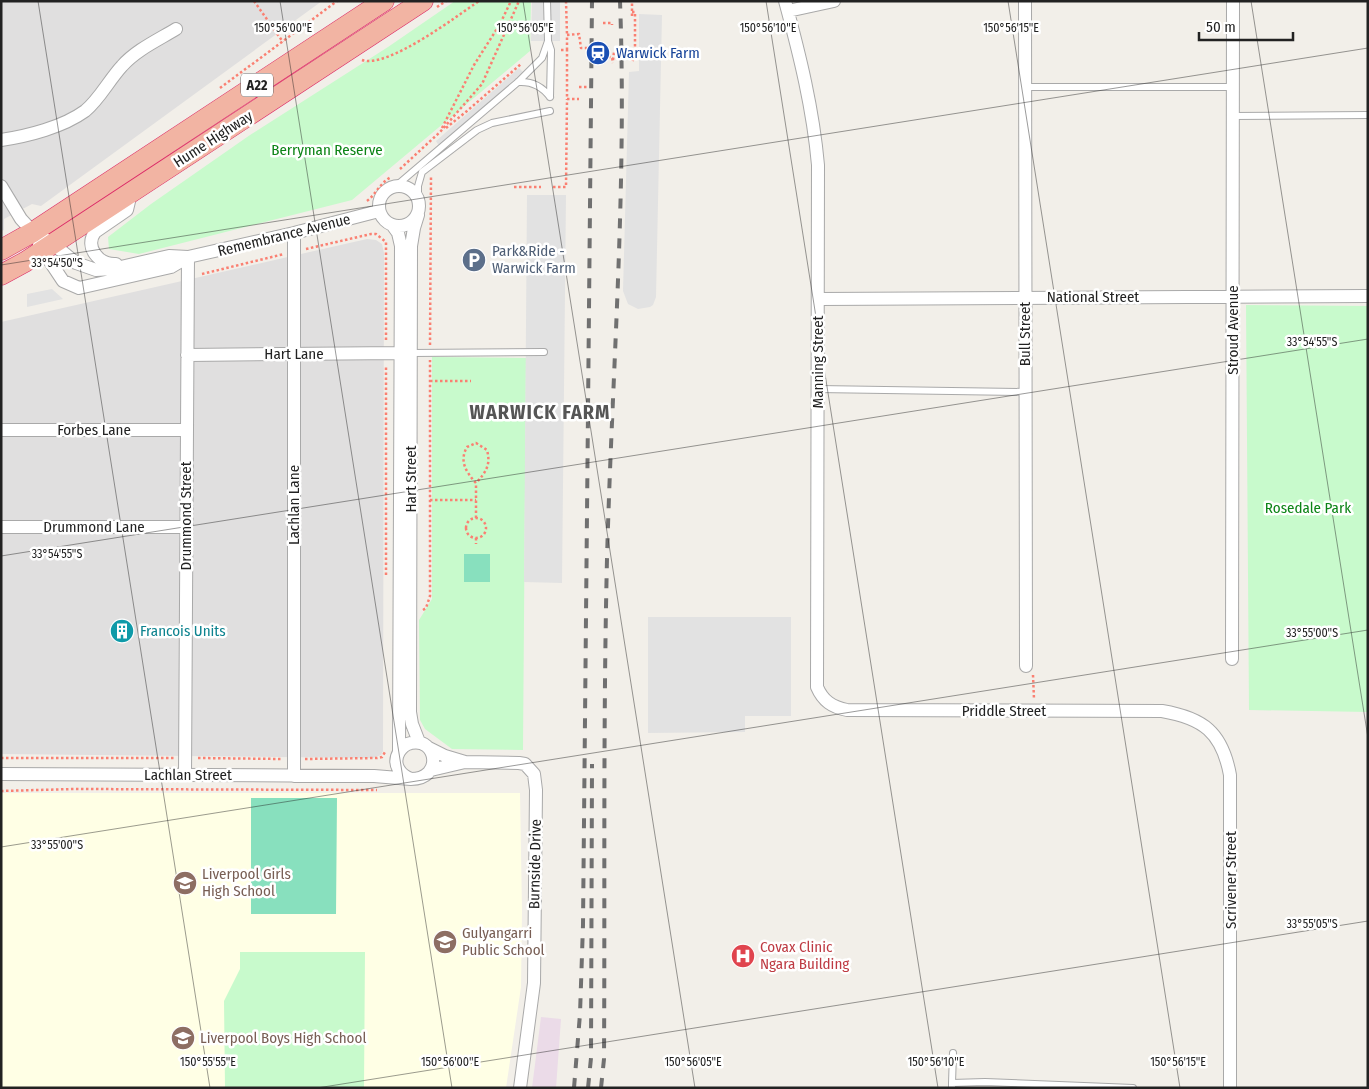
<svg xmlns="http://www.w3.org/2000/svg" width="1369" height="1089" viewBox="0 0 1369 1089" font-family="'Fira Sans Condensed',sans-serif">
  <rect width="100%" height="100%" fill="#f2efe9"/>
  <path fill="#e0dfdf" d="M1 1H322L41 206 32 204 4 219V230L1 231Z
    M367 239 376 240 382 244 384 253 383 751 381 755 373 758 1 754V322Z"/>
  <path fill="#ebdbe8" d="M541 1017 561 1019 556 1088H532Z"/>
  <path fill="#ffffe5" d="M1 793H520L522 911 521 987 506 1088H1Z"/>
  <path fill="#c8facc" d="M455 1H531L530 51 352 200 139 254 109 249 108 237 151 204 250 135 388 47Z
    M1246 305 1368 306V712L1249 710Z
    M432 357 526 358 523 750 452 749 425 729 420 720 419 620 432 599Z
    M240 952H365L364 1088H225L224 1001 240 969Z"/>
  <path fill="#88e0be" d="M464 554H490V582H464Z
    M251 798H337L336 914H251Z"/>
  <path fill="#e2e2e2" d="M532 1H560V41H531Z
    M639 14 662 15 656 297 653 305 650 307 638 309 628 304 623 291 629 72 639 71Z
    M519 68 523 72 439 146 436 141Z
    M527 195H566L562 583 524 582Z
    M52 289 63 299 27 307V294Z
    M648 617H791V716H745V732L648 733Z"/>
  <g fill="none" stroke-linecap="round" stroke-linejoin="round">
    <g stroke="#a9a9a9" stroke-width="8">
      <path id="service" d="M547 1 548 41 551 50 550 97
        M518 82C532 81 542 86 550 97
        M1025 87H1233
        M1233 116 1368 115
        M396 186 518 82 542 58 548 41
        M418 198V186L422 172 477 130 492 123 550 111
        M411 353 544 352
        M818 389 1026 392
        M952 1083 953 1053
        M952 1088V1083L985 1082 1133 1088"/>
    </g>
    <g stroke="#a9a9a9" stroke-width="14">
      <path id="minor" d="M785 1C800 56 813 109 818 165L817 687C823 701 832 707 847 710L1162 711C1203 718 1222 732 1230 775V1088
        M1025 1 1026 666
        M788 11 834 1
        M1 140C28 136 63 127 85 111 99 100 109 80 122 66 136 50 158 40 176 29
        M379 206a20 20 0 1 1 40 0a20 20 0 1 1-40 0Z
        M1 186 21 219 33 232 53 244 76 263 96 270 112 269 169 256 188 257 294 233 379 211
        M418 215 414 228 411 246 410 712 412 724 419 742
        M393 226 398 233 401 246 399 751
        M39 245 63 281 79 288 171 267 188 257
        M116 264C99 265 84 247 95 232L127 210 131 193
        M819 299 1368 296
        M187 355 400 353
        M1 430H187
        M1 527H186
        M1232 659 1233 1
        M429 748 445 756 465 762
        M431 770 465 762 519 763 525 764 534 774 536 790 534 983 520 1088
        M1 774 374 776 411 779C444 779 437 737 411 743 405 744 402 747 399 752 392 764 400 775 411 779
        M185 775 188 257
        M294 776V233"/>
    </g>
    <g stroke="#dc2a67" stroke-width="21">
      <path id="trunk" d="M1 250 33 232 384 1
        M1 275 25 262 423 1"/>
    </g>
    <path stroke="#fa8072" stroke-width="2.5" stroke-dasharray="2.5 2.5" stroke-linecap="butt" d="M254 1 283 42
      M566 1 567 35
      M437 7 446 1
      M632 12H635V55L632 62
      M632 16V1
      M603 23H612V25
      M561 50H567V99H579
      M567 50V35L579 34 581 48H589
      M631 51 632 61
      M603 57H612L613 63
      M362 60C387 69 457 16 479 1
      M613 60 614 52
      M579 87H589
      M220 88 337 1
      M442 128 474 65 500 24 511 1
      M446 128 467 111 521 64
      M400 169 440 132 482 84 519 1
      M514 187H541
      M553 187H566L567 99
      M367 201C376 194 380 183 391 177
      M306 249 371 234H376L386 242V342
      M202 274 284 254
      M430 345 431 175
      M430 381H471
      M430 500H476
      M476 518V483C466 472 459 461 467 447L476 443 487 450C491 465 486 472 476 483
      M466 528a10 10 0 1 1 20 0a10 10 0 1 1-20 0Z
      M476 538V544
      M386 575V365
      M423 610 426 608 430 596V360
      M1033 675 1034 699
      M1 758H175
      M198 758 282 759
      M305 759 377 758 382 757 385 752
      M1 791 74 789 377 790"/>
    <use href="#service" stroke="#fff" stroke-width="6"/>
    <use href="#minor" stroke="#fff" stroke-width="12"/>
    <use href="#trunk" stroke="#f2b4a3" stroke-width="20"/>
    <path stroke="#707070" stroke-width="4" stroke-dasharray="10 10" stroke-linecap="butt" d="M574 1088 580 1014 583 925 592 1
      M588 1088 591 1058 592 764
      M601 1088 604 1059C605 893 603 726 607 559 612 373 627 187 620 1"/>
  </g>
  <path fill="none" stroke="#222" stroke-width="1" stroke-opacity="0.45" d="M38 1 210 1088M280 1 452 1088M523 1 695 1088M766 1 938 1088M1008 1 1180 1088M1251 1 1368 738M1 265 1368 48M1 556 1368 339M1 847 1368 630M317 1088 1368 921"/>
  <defs>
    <g id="station-disc" transform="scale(1.25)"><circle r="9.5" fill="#1a4fb4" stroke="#fff"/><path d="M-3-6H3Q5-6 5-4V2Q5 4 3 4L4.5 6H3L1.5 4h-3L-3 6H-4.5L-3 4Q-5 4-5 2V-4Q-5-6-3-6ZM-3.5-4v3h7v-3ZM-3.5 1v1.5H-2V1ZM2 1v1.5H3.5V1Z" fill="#fff"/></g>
    <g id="parking-disc" transform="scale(1.25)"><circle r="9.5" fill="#5c6f8a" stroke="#fff"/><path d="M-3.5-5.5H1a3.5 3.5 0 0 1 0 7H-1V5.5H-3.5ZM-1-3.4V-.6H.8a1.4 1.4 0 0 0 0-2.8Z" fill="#fff"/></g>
    <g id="building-disc" transform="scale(1.25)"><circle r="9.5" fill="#0f9aa8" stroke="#fff"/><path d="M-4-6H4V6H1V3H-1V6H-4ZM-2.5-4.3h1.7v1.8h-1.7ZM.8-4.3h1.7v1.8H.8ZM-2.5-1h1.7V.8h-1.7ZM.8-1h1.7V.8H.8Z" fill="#fff"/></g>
    <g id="school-disc" transform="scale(1.25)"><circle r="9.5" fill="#8d6e63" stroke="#fff"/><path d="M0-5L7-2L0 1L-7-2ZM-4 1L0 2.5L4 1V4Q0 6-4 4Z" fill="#fff"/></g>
    <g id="hospital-disc" transform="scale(1.25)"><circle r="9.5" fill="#e0444e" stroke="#fff"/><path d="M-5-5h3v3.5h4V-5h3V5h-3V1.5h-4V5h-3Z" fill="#fff"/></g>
  </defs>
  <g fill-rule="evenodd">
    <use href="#station-disc" x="598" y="53"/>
    <use href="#parking-disc" x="474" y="260"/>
    <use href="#building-disc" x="122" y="631"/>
    <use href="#school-disc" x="185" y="883"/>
    <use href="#school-disc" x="445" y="942"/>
    <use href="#hospital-disc" x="743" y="956"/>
    <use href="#school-disc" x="183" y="1038"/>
  </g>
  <g text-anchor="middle" stroke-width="5" stroke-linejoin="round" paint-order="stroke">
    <rect fill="#fff" stroke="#646464" stroke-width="1" x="241" y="73.5" width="32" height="23" rx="4"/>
    <g font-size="14" font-weight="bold" fill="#222">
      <text x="257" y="90">A22</text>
    </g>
    <g font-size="15" fill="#164399" stroke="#fff" text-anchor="start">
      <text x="616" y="58">Warwick Farm</text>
    </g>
    <g font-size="15" fill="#222" stroke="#fff">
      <text transform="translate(213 139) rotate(-33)" y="5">Hume Highway</text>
      <text transform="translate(284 235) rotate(-14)" y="5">Remembrance Avenue</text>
      <text x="1093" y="302">National Street</text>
      <text transform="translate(1233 330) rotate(-90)" y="5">Stroud Avenue</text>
      <text transform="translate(1025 334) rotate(-90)" y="5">Bull Street</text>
      <text x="294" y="359">Hart Lane</text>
      <text transform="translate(818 362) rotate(-90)" y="5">Manning Street</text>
      <text x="94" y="435">Forbes Lane</text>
      <text transform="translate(411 479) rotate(-90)" y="5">Hart Street</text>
      <text transform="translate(294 505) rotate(-90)" y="5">Lachlan Lane</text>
      <text transform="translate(186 516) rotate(-90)" y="5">Drummond Street</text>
      <text x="94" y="532">Drummond Lane</text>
      <text x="1004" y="716">Priddle Street</text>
      <text x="188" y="780">Lachlan Street</text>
      <text transform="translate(535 864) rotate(-89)" y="5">Burnside Drive</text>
      <text transform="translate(1231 880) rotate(-90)" y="5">Scrivener Street</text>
    </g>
    <g font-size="15" fill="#0c8416" stroke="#fff">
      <text x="327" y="155">Berryman Reserve</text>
      <text x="1308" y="513">Rosedale Park</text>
    </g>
    <g font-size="15" fill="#4e5e75" stroke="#fff" text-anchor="start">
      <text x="492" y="256">Park&amp;Ride -<tspan x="492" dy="17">Warwick Farm</tspan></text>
    </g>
    <g font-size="15" fill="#0d838f" stroke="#fff" text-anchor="start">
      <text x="140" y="636">Francois Units</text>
    </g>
    <g font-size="15" fill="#785e54" stroke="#fff" text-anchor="start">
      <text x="202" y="879">Liverpool Girls<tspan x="202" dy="17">High School</tspan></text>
      <text x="462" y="938">Gulyangarri<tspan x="462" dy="17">Public School</tspan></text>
      <text x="200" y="1043">Liverpool Boys High School</text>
    </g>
    <g font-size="15" fill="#be3a42" stroke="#fff" text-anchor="start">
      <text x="760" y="952">Covax Clinic<tspan x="760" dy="17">Ngara Building</tspan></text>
    </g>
    <g font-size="20" font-weight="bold" letter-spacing="1" fill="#555" stroke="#fff">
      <text x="540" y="419">WARWICK FARM</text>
    </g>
  </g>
  <g font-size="12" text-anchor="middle" fill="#222" stroke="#fff" stroke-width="5" stroke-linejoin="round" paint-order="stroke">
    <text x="283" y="32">150°56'00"E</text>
    <text x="525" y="32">150°56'05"E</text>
    <text x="768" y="32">150°56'10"E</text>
    <text x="1011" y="32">150°56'15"E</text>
    <text x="57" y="267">33°54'50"S</text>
    <text x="1312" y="346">33°54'55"S</text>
    <text x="57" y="558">33°54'55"S</text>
    <text x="1312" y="637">33°55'00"S</text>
    <text x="57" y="849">33°55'00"S</text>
    <text x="1312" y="928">33°55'05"S</text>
    <text x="208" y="1066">150°55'55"E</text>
    <text x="450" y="1066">150°56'00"E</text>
    <text x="693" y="1066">150°56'05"E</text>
    <text x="936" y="1066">150°56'10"E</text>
    <text x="1178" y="1066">150°56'15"E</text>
  </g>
  <rect width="1369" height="1089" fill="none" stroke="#222222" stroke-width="5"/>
  <path d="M1199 32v8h94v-8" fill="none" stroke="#222222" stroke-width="2.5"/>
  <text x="1206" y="32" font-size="15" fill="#222222" stroke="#ffffff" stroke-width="4" paint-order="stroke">50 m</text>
</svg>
